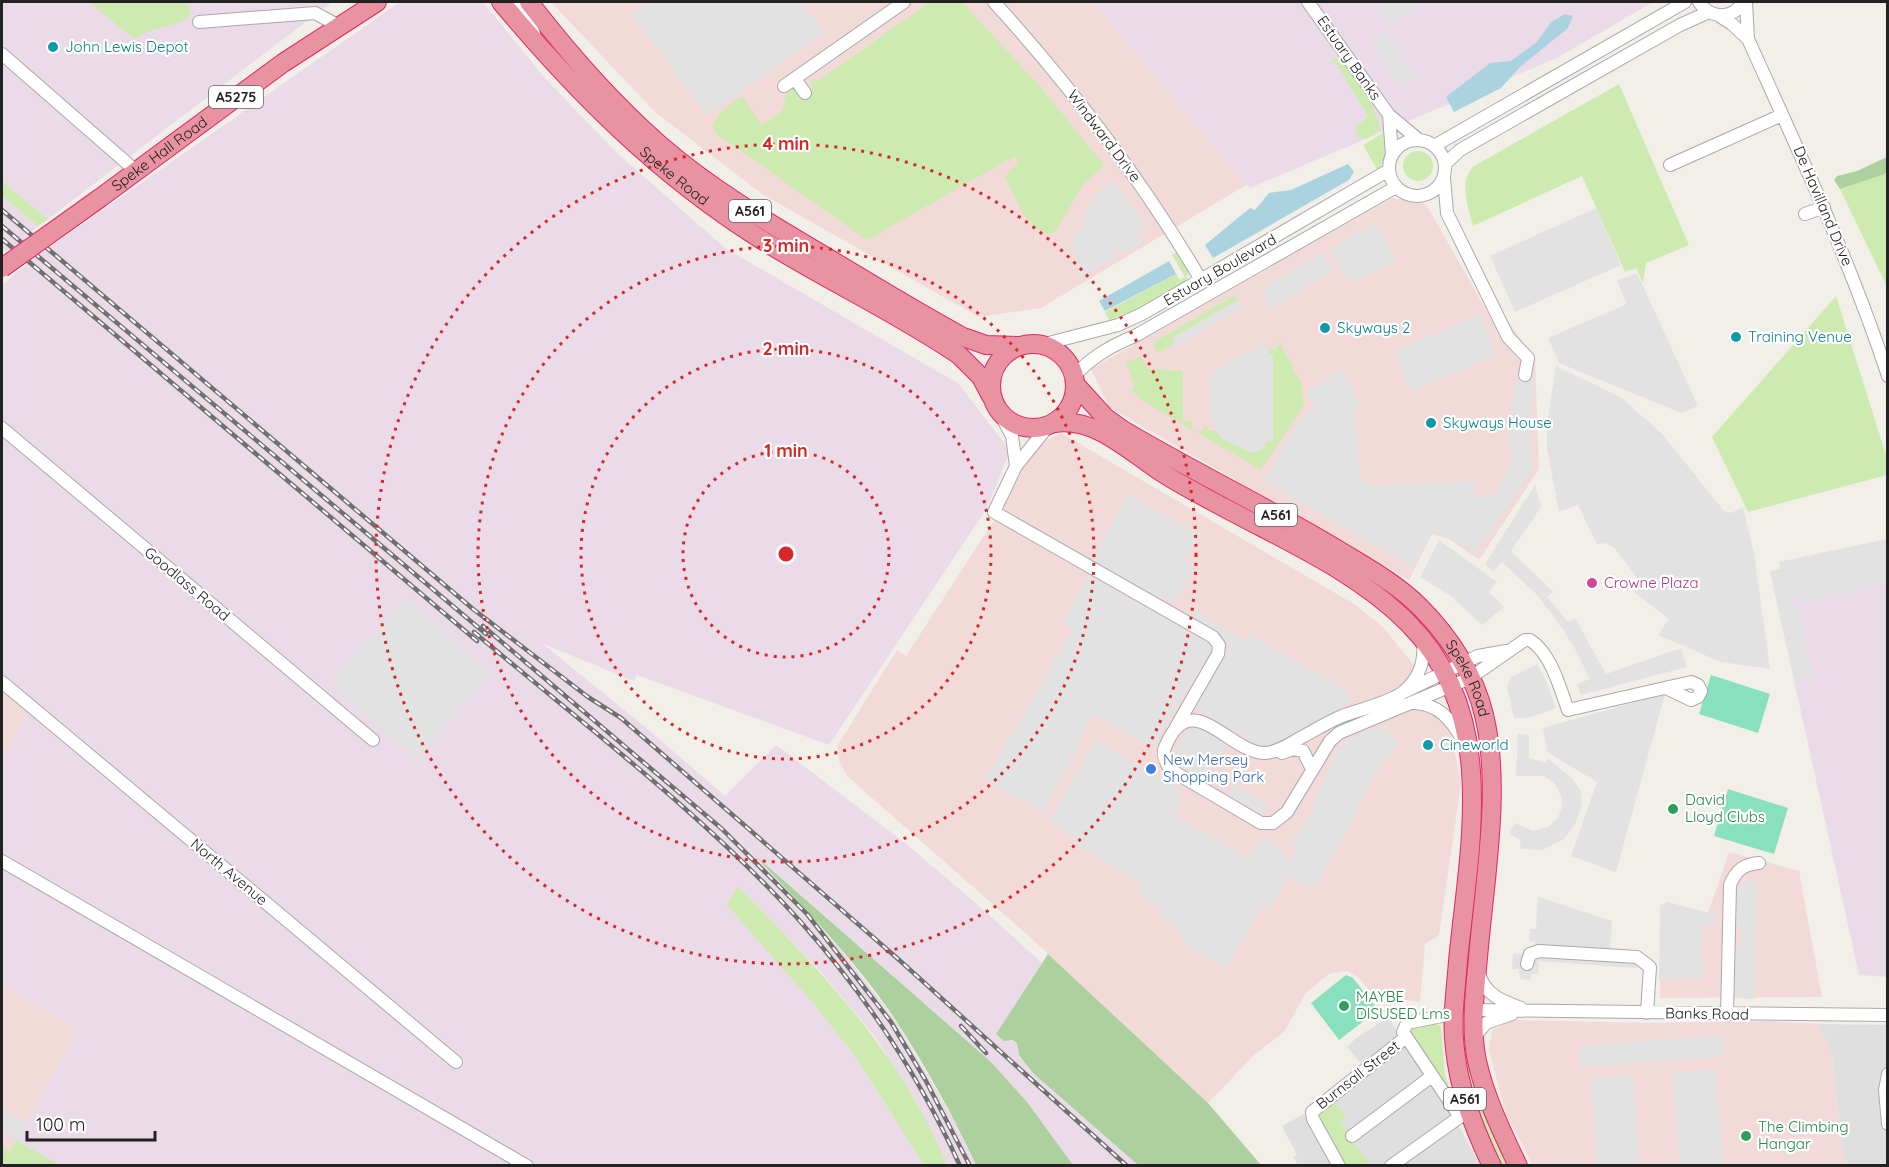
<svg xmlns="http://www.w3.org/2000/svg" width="1889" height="1167" viewBox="0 0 1889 1167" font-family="Quicksand,sans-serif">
  <rect width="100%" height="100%" fill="#f2efe9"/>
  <path fill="#e0dfdf" d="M1388 1017 1452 1113 1480 1165H1298L1293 1157 1297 1155 1282 1126 1304 1114 1308 1119 1367 1071 1347 1047 1355 1039Z
    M1819 1024 1887 1025V1165H1844L1832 1056Z"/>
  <path fill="#f2dad9" d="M551 2H1271L1348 124 1041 308 979 317 762 194 655 112Z
    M1392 198 1426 204 1493 322 1507 320 1535 359 1539 469 1479 560 1449 539 1432 534 1409 580 1109 407 1091 369Z
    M1061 433 1354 604 1382 626 1414 665 1451 732 1461 784 1439 935 1425 944 1420 1002 1374 996 1358 977 1347 971 1329 974 1306 993 1284 1032 1254 1055 1208 1103 1030 937 847 776 839 761 838 745 897 650 906 656 1004 505 1035 446Z
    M2 689 28 712 2 758Z
    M1729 852 1799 871 1822 997 1660 998V906L1667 902 1708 913Z
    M2 881 123 950 10 1151 2 1146Z
    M1510 1020 1647 1023 1765 1021 1819 1024 1832 1056 1844 1165H1533L1506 1114 1489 1050 1492 1031Z"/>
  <path fill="#ebdbe8" d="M2 2H332L48 219 2 181Z
    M400 2H483L544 77 616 152 725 248 959 384 1010 451 987 508 829 745 637 675 634 681 543 644 649 730 725 796 776 745 905 843 971 899 1042 963 996 1034 1017 1043 1019 1055 1034 1073 1138 1165H1073L1027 1102 991 1062 757 856 847 957 896 1021 962 1134 976 1165H947L914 1098 874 1035 822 973 738 886 813 1003 854 1055 924 1165 60 1166 16 1140 79 1029 2 985V758L28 712 2 689V285L26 265 9 249 6 251 2 247V196L38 226 26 236 44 251Z
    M1093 2H1653L1557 58 1250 188Z
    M1887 543V977L1859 975 1770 571Z"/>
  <path fill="#cdebb0" d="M89 2H187L191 15C177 28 152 26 134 39Z
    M930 2H962L1038 84 1104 165 1083 185 1056 230 1050 234C1028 233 1015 195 1005 178L1009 170 1018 164 1015 156 867 240 715 133 712 125 722 111 742 96 762 125 783 110 786 94 794 88 800 98 812 90 811 81 814 78 818 81Z
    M1341 55 1371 102 1381 129 1366 139 1359 138 1355 128 1368 116 1336 63 1328 64Z
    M1619 84 1689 245 1646 263 1643 283 1636 268 1625 272 1582 176 1473 226C1468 208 1458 181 1474 166Z
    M1383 133 1386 154 1378 171 1363 145Z
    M1403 166a15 15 0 1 1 30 0a15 15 0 1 1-30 0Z
    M1887 172V287L1840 189Z
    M2 181 48 219 38 226 2 196Z
    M1178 251 1189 269 1186 281 1141 308 1109 320 1105 312 1176 274 1180 280 1185 277 1172 255Z
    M1235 295 1238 300 1172 338 1175 343 1159 352 1155 350 1154 342Z
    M1836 296 1887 458V475L1748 512 1712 437Z
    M1280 343 1301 383 1304 404 1261 470 1140 399 1131 390 1135 386 1126 363 1140 356 1148 369 1183 371V421H1192V428L1198 432 1203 430 1204 425H1207L1208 430 1272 441 1273 354H1268L1271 348 1275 350Z
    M738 886C823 974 899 1050 947 1165H924L854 1055 813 1003 727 905Z
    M1433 1022 1441 1026 1445 1073 1451 1095 1410 1037 1412 1027Z
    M1469 1046 1511 1165H1499L1471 1093 1464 1047Z
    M1334 1102 1346 1117 1340 1122 1370 1165H1346L1320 1119V1115Z
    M16 1140 60 1165H2V1146L10 1151Z"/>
  <path fill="#add19e" d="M1887 157V172L1885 174 1840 189 1834 180 1837 176 1857 171Z
    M755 855 991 1062 1027 1102 1073 1165H976C954 1116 926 1068 897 1022 857 961 804 909 755 855Z
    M1048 954 1208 1103 1261 1165H1138L1033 1073 1019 1055 1017 1043 1012 1040 1004 1041 996 1034Z"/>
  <path fill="#88e0be" d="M1711 675 1770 694 1758 733 1699 714Z
    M1728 789 1788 808 1774 854 1714 836Z
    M1346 975 1353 978 1378 1010 1339 1040 1311 1003Z"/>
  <path fill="#e2e2e2" d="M648 2H802L825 32 707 115 632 14Z
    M1388 2H1422L1388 25 1378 9Z
    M1385 31 1416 77 1401 87 1370 41Z
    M1115 181 1146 227 1137 233 1143 243 1123 253 1119 248 1114 252 1117 257 1078 279 1076 254 1069 242 1075 238 1072 234 1087 226 1081 217 1088 213 1086 210 1091 201 1108 184Z
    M1596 208 1621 265 1515 312 1490 256Z
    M1376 222 1396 261 1355 282 1352 277 1347 280 1330 248Z
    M1323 253 1334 271 1271 308 1260 289Z
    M1637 273 1698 406 1681 413 1559 363 1548 338 1627 304 1617 281Z
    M1239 299 1244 307 1176 346 1172 338Z
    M1480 314 1497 355 1411 391 1394 351Z
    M1265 342 1268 354H1273V441H1267L1262 450 1252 453 1221 438 1217 432V422H1210L1209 374Z
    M1556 366 1622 398 1662 434 1724 511 1731 513 1743 507 1754 553 1770 669 1721 662 1658 635 1669 619 1633 591 1638 583 1637 578 1614 547 1605 543 1597 544 1578 505 1559 512 1547 449V424Z
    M1341 370 1361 406 1355 411 1361 480 1373 485 1475 481V497L1494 496 1511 464 1509 431 1516 374 1535 377 1529 433 1533 469 1476 552 1441 534 1433 533 1412 567 1264 481 1300 419 1306 421 1304 414 1317 408 1306 391Z
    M1535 485 1541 507 1511 551 1553 592 1547 597 1568 622 1575 618 1606 674 1681 648 1687 667 1581 695 1577 684 1590 679 1574 647 1556 619 1535 593 1502 562 1494 572 1485 564Z
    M1128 494 1200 535 1184 560 1195 569 1174 603 1154 595 1091 559Z
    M1887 539V584L1801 603 1799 594 1789 596 1792 607H1798L1813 678 1795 682 1770 571 1780 569 1779 562Z
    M1439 540 1497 582 1489 592 1504 607 1482 625 1452 597 1420 577Z
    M1089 575 1213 646 1153 749 1093 714 1077 743 1079 748 1043 812 985 780 1073 629 1061 622Z
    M404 598 491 672 417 760 330 685Z
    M1195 610 1246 641 1249 634 1346 690 1351 699 1349 703 1272 744 1263 746 1256 744 1196 709 1194 705 1231 644 1190 619Z
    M1537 664 1546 680 1556 708 1528 718H1514L1507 687 1511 677Z
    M1665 694 1616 872 1571 856 1597 782 1547 752 1543 728Z
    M1196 726 1228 742 1205 782 1174 763 1178 756 1173 753 1187 729 1193 732Z
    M1386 728 1399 743 1371 779 1352 823 1316 885 1311 882 1308 887 1288 877 1269 910 1263 906 1226 968 1187 946 1184 938 1178 935 1180 929 1160 918 1163 911 1142 895 1137 880 1072 843 1076 838 1049 820 1096 740 1180 788 1177 793 1182 797 1174 815 1249 859 1262 837 1284 849 1281 854 1291 860 1296 851 1292 847 1295 839 1311 812 1329 766 1342 743 1366 730Z
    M1518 734 1529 735V758L1545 763 1548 759 1572 778 1581 791 1582 805 1574 826 1564 839 1542 850 1521 849 1520 840 1509 834 1515 823 1533 831 1548 827 1558 818 1562 807 1561 795 1554 783 1545 776H1516Z
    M1234 783 1268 805 1262 815 1228 794Z
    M1757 879 1755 999 1734 998 1735 946H1741V929H1735L1736 893 1743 882Z
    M1538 897 1612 921 1610 951 1638 953 1637 968 1539 961 1538 974H1532L1530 980 1521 979 1518 969H1512L1513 953 1522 954 1523 949H1530L1534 945 1535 942 1529 941 1530 929H1536Z
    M1667 902 1708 913 1716 908V924H1702L1703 978 1659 979 1660 906Z
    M1722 1035 1724 1056 1581 1067 1580 1046Z
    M1715 1069 1724 1165H1680L1672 1073Z
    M1633 1075 1640 1165H1597L1591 1078Z
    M2 1108 27 1122 16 1140 2 1132Z"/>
  <path fill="#aad3df" d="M1565 14 1573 16 1568 28 1520 67 1501 88 1454 112 1446 97 1490 63 1511 61 1537 42 1551 22Z
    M1348 164 1354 172 1349 180 1213 258 1205 245 1250 208 1255 210 1269 193 1291 190Z
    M1169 261 1176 274 1105 311 1099 301Z"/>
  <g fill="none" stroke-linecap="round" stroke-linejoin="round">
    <g stroke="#a9a9a9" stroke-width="14">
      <path id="minor" d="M515 2 527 16 534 34
        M994 2C1072 88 1142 180 1201 280
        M1308 2 1389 115 1419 140
        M1699 2C1710 19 1733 20 1743 2
        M1746 2 1748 39
        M1718 15 1732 24 1748 39C1798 150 1850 260 1888 376
        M199 22 315 13 339 26
        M2 54 136 171
        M795 79 805 93
        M784 86 904 2
        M1389 115 1392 155
        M1389 168a28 28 0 1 1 56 0a28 28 0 1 1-56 0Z
        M1434 146 1685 2
        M1445 164 1460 150 1680 25 1709 12
        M1670 165 1782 115
        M1444 178 1447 213 1508 337 1528 358 1525 375
        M1805 214 1824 207
        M1041 345 1118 325 1142 314 1389 170
        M1074 376C1092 357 1110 346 1135 336L1396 187
        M998 410 1012 436 1016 466
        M1049 425 1016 466 994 512 1213 637 1219 645 1218 654 1176 727
        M2 428 373 740
        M1423 642C1425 663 1419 679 1402 693 1388 703 1359 710 1342 716 1328 722 1315 730 1302 737 1291 743 1277 753 1264 753 1229 752 1191 686 1166 745 1161 754 1165 762 1171 770L1261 823H1273L1287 812 1330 741 1339 733 1470 678 1525 640H1530C1551 653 1560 688 1568 710L1691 682 1698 685 1701 691 1698 697 1691 700 1668 689
        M2 682 456 1062
        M1406 691 1478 656 1506 651
        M1414 703C1438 704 1451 719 1462 739
        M1282 753 1293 749 1303 751 1312 769
        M2 861 527 1166
        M1527 964 1530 954 1539 951 1637 957 1650 967 1647 1013
        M1479 974C1485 995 1502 1001 1521 1008
        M1454 1006 1447 1015 1407 1023 1403 1032 1460 1117
        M1474 1010 1888 1015
        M1727 1015 1730 885C1736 870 1744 864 1759 863
        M1475 1036 1486 1023 1512 1014
        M1888 1074 1885 1090 1888 1124
        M1352 1136 1432 1076
        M1339 1166 1313 1119 1312 1112 1405 1038
        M1391 1166 1464 1114"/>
    </g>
    <g stroke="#dc2a67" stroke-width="20">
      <g id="highway">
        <path id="s1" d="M501 2C577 93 658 174 759 238 824 279 896 312 959 355L981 377 991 396"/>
        <path d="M529 2C569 54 611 102 660 145 713 191 774 226 833 261 876 287 919 313 963 337L986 345 1019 346"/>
        <path id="s2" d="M100 198 283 63 377 2"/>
        <circle cx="1033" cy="386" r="42"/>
        <path id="s3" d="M1075 384 1105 417 1123 430C1194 472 1269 508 1340 551 1368 568 1397 584 1420 607 1449 636 1475 675 1484 715 1502 787 1484 884 1478 958 1475 991 1470 1028 1477 1061 1485 1097 1502 1132 1518 1166"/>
        <path d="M1054 423C1094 417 1127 449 1158 470 1179 484 1201 495 1223 507 1286 541 1358 572 1409 624 1500 716 1469 846 1458 961 1456 990 1451 1020 1455 1049 1459 1090 1474 1129 1492 1166"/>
      </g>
    </g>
    <use href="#minor" stroke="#fff" stroke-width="12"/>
    <use href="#highway" stroke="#e892a2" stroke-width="18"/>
    <g stroke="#707070" stroke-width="4.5">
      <path id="rail" d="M2 210 473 609 588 697 621 718 897 958 1127 1166
        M2 226 486 634
        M2 239 477 641
        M483 626 722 829 807 914 891 1022 926 1081 970 1166
        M474 632C584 725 702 813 799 920 864 993 920 1077 960 1166
        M961 1026 986 1053"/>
    </g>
    <use href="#rail" stroke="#fff" stroke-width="2" stroke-dasharray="7" stroke-linecap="butt"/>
    <g stroke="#dc2a67" stroke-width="20" stroke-linecap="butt">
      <path id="highway-bridge" d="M2 268 100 198"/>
    </g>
    <use href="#highway-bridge" stroke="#e892a2" stroke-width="18"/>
  </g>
  <g fill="none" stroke="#d62828" stroke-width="3" stroke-dasharray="3 6">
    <circle cx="786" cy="554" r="103"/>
    <circle cx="786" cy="554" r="205"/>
    <circle cx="786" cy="554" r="308"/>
    <circle cx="786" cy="554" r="410"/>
  </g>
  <g fill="#0f9aa8" stroke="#fff" stroke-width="2">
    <circle cx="53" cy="47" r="6"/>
    <circle cx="1325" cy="328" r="6"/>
    <circle cx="1736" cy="337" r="6"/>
    <circle cx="1431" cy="423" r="6"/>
    <circle cx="1428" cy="745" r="6"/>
  </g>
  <circle fill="#d1479c" stroke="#fff" stroke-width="2" cx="1592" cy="583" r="6"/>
  <circle fill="#3f7fe0" stroke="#fff" stroke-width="2" cx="1151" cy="769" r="6"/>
  <g fill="#2e9e5b" stroke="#fff" stroke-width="2">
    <circle cx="1673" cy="809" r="6"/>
    <circle cx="1344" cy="1006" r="6"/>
    <circle cx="1746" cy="1136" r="6"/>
  </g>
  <g text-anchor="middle" stroke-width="4.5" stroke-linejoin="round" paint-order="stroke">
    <g fill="#fff" stroke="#646464" stroke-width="1.5">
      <rect x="209" y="86" width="54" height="22" rx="4.5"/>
      <rect x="729" y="200" width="42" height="22" rx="4.5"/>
      <rect x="1255" y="504" width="42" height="22" rx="4.5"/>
      <rect x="1444" y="1088" width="42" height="22" rx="4.5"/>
    </g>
    <g font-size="14" font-weight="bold" fill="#222">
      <text x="236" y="102">A5275</text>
      <text x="750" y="216">A561</text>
      <text x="1276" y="520">A561</text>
      <text x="1465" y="1104">A561</text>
    </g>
    <g font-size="15" fill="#0d838f" stroke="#fff" text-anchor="start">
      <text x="65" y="52">John Lewis Depot</text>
      <text x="1337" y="333">Skyways 2</text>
      <text x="1748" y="342">Training Venue</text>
      <text x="1443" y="428">Skyways House</text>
      <text x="1440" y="750">Cineworld</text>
    </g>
    <g font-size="15" fill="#222" stroke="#fff">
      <text transform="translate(1349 58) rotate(55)" y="5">Estuary Banks</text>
      <text transform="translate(1104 136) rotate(53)" y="5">Windward Drive</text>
      <text dy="5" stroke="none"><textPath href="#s2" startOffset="74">Speke Hall Road</textPath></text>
      <text dy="5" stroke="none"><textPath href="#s1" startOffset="246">Speke Road</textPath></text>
      <text transform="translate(1823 206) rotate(67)" y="5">De Havilland Drive</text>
      <text transform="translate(1220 270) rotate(-30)" y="5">Estuary Boulevard</text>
      <text transform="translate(187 584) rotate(40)" y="5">Goodlass Road</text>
      <text dy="5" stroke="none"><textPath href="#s3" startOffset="500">Speke Road</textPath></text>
      <text transform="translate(229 872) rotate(40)" y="5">North Avenue</text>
      <text transform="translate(1707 1014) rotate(1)" y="5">Banks Road</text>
      <text transform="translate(1358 1075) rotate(-38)" y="5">Burnsall Street</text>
    </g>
    <g font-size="15" fill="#b23c85" stroke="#fff" text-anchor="start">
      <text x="1604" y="588">Crowne Plaza</text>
    </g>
    <g font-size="15" fill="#366cbe" stroke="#fff" text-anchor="start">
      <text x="1163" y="765">New Mersey<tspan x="1163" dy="17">Shopping Park</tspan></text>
    </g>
    <g font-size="15" fill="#27864d" stroke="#fff" text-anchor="start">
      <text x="1685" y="805">David<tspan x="1685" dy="17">Lloyd Clubs</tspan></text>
      <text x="1356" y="1002">MAYBE<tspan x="1356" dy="17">DISUSED Lms</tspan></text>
      <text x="1758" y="1132">The Climbing<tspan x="1758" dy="17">Hangar</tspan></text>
    </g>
  </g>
  <circle cx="786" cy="554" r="9" fill="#d62828" stroke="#fff" stroke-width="3"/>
  <g font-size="18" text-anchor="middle" font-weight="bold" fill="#d62828" stroke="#fff" stroke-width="4.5" stroke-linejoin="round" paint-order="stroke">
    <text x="786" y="150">4 min</text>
    <text x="786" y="252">3 min</text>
    <text x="786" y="355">2 min</text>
    <text x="786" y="457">1 min</text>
  </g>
  <rect width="1889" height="1167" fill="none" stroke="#222222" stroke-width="6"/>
  <path d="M27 1131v9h128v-9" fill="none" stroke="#222222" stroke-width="3"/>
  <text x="36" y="1131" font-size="18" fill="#222222" stroke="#ffffff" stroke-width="4.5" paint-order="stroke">100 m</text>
</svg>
